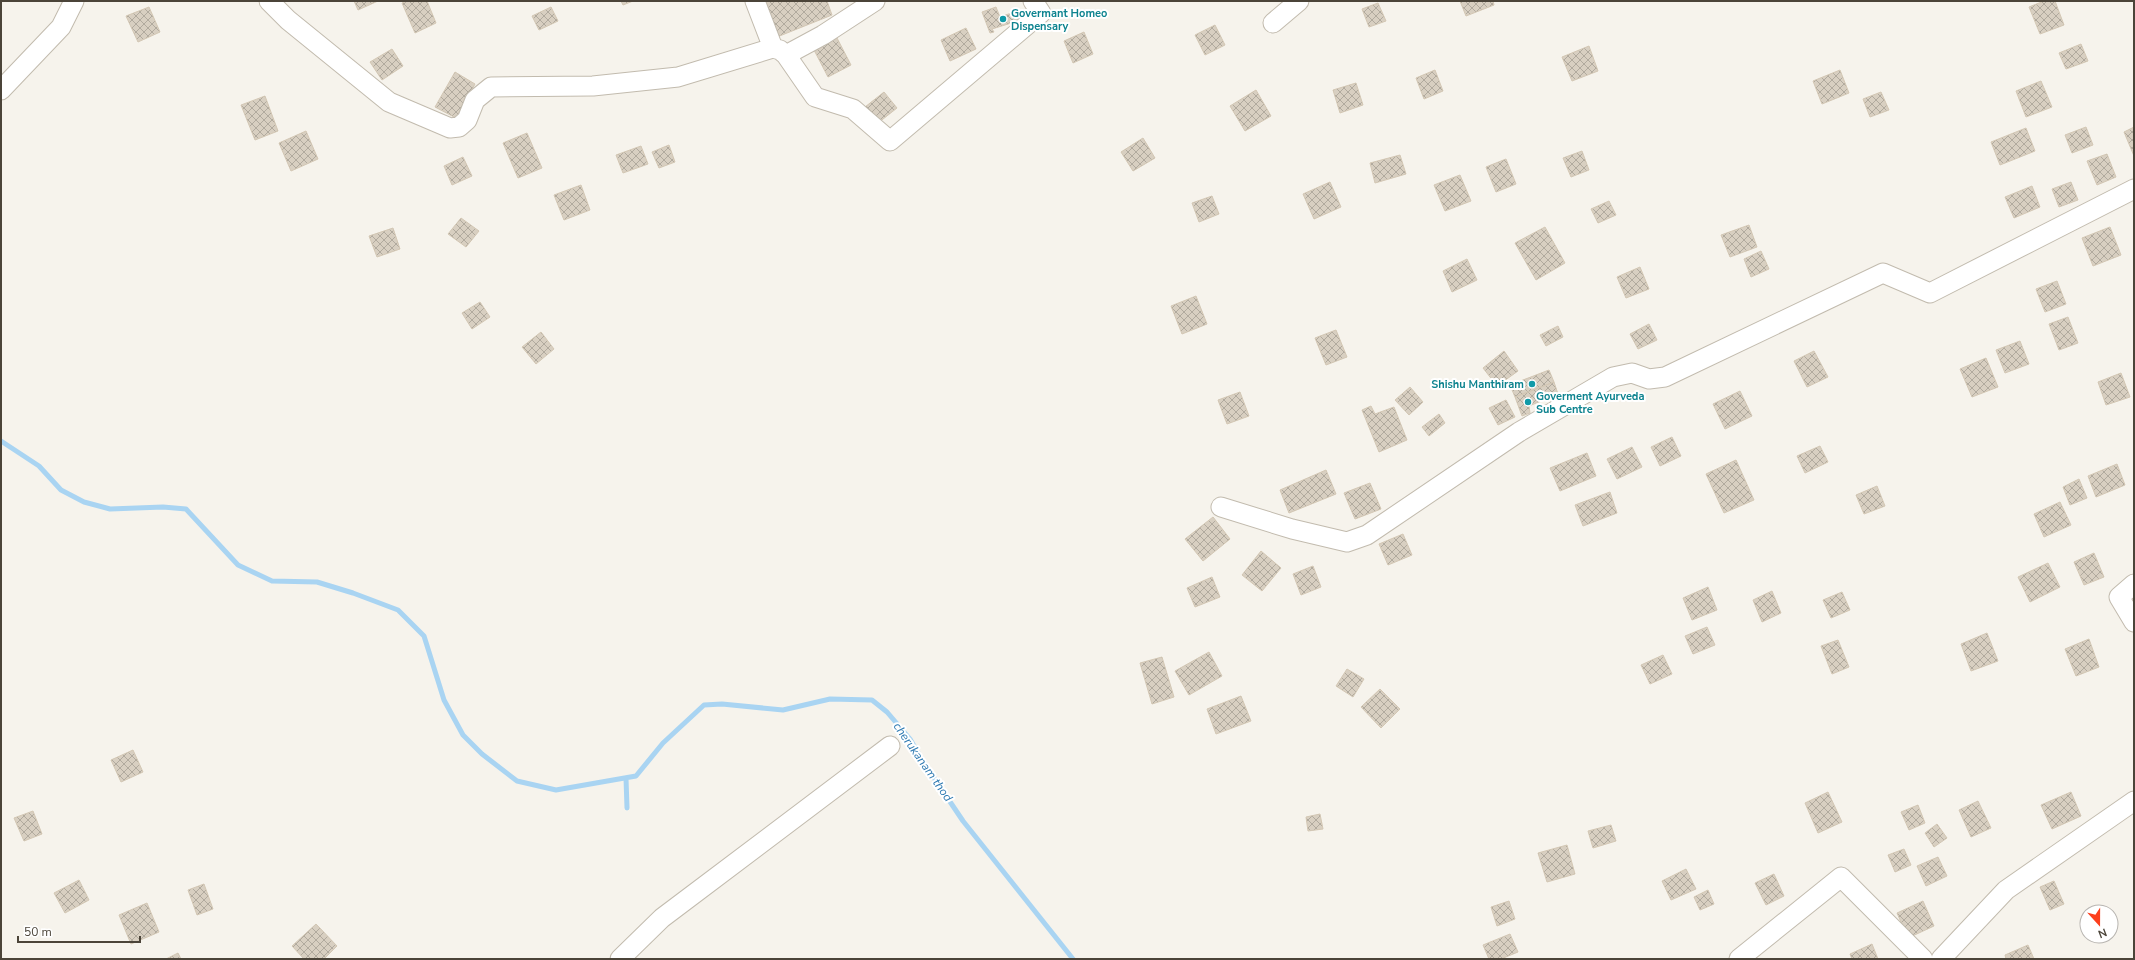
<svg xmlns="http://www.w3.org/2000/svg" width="2135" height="960" viewBox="0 0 2135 960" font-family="'Nunito Sans',sans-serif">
  <defs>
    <pattern id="building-cross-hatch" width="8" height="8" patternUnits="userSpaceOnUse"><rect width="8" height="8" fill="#d8cfc1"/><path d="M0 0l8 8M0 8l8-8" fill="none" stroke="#b1aa9e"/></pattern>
  </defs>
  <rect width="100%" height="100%" fill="#f6f3ec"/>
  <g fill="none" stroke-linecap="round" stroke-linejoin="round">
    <path stroke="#a9d4f2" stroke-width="5" d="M1 441 39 466 61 490 84 502 110 509 163 507 186 509 238 565 272 581 317 582 353 593 398 610 424 636 444 700 463 735 482 754 517 781 556 790 636 776 663 743 704 705 722 704 783 710 830 699 872 700 887 712 910 739 924 763 963 821 1073 959
      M626 778 627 808"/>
  </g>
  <path fill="url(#building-cross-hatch)" stroke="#d3c7b4" d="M354 1H378L358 10Z
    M408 1H427L436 23 415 33 402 3Z
    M621 1H633L623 5Z
    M763 1H827L832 15 777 37Z
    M1460 1H1493L1494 5 1466 16Z
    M2044 1H2055L2064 25 2040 34 2029 7Z
    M1378 3 1386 21 1369 27 1362 9Z
    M149 7 160 32 138 42 126 16Z
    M551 7 558 21 539 30 532 16Z
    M996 7 1000 17 1017 11 1021 20 992 29 994 32 990 33 982 12Z
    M1215 25 1225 45 1205 55 1195 35Z
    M966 28 976 49 950 61 941 40Z
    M1084 32 1093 54 1073 63 1064 41Z
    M837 38 851 65 828 77 814 50Z
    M2081 44 2088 61 2066 69 2059 53Z
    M1589 46 1598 71 1572 81 1562 57Z
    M392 49 403 66 382 80 370 62Z
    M1435 70 1443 91 1424 99 1416 78Z
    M1840 70 1849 93 1822 104 1813 81Z
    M455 72 475 84 456 118 435 107Z
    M2041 81 2052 107 2026 117 2016 91Z
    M1356 83 1363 105 1340 113 1333 90Z
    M1256 90 1271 116 1245 131 1230 106Z
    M884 92 897 108 878 123 865 107Z
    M1881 92 1889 110 1870 117 1863 99Z
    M265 96 278 131 255 140 241 105Z
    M2086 127 2093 145 2072 153 2065 135Z
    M2134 127V156L2124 132Z
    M2026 128 2035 151 2000 165 1991 142Z
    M306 131 318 159 291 171 279 143Z
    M527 133 542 168 518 178 503 143Z
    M1143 138 1155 158 1133 171 1121 152Z
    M669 145 675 162 659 168 652 152Z
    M641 146 648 164 623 173 616 155Z
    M1582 151 1589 170 1571 177 1563 158Z
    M2107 154 2116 177 2097 185 2087 161Z
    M1400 155 1406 174 1375 183 1370 163Z
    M463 157 472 176 452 185 444 166Z
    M1506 159 1516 184 1496 192 1486 167Z
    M1460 175 1471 201 1445 211 1434 185Z
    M1330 182 1341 207 1314 219 1303 194Z
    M2071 182 2078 200 2059 207 2052 189Z
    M581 185 590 210 564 220 554 195Z
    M2032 186 2040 207 2014 218 2005 197Z
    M1212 196 1219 214 1199 222 1192 203Z
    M1609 201 1616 215 1598 223 1591 209Z
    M461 218 479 231 466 247 448 234Z
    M1749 225 1757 247 1730 257 1721 235Z
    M1545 227 1565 263 1536 280 1515 243Z
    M2110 227 2121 255 2093 266 2082 238Z
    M393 228 400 249 377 257 369 236Z
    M1761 251 1769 269 1751 277 1744 259Z
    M1467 259 1477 280 1452 292 1443 271Z
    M1640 267 1649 289 1626 298 1617 277Z
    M2057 281 2066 304 2045 312 2036 289Z
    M1196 296 1207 324 1182 334 1171 306Z
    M480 302 490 317 472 329 462 313Z
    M2068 317 2078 343 2059 350 2049 324Z
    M1649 324 1657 340 1638 349 1630 334Z
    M1558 326 1563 337 1546 346 1540 335Z
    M1336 330 1347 357 1326 365 1315 338Z
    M541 332 554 349 536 364 522 347Z
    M2020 341 2029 364 2005 373 1996 350Z
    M1504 351 1518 371 1497 386 1483 368Z
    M1814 351 1828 377 1807 387 1794 361Z
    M1986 358 1998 387 1972 397 1960 369Z
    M1549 370 1554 382 1515 397 1510 385Z
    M2121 373 2130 397 2106 405 2098 382Z
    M1554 382 1558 394 1529 406 1530 413 1522 416 1515 397Z
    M1410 387 1423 402 1409 415 1395 400Z
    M1740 391 1752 416 1725 429 1713 404Z
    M1240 392 1249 416 1227 424 1218 400Z
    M1506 400 1515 417 1498 425 1489 408Z
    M1371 406 1375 414 1394 407 1407 440 1379 452 1362 410Z
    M1439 414 1445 423 1429 436 1422 427Z
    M1672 437 1681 456 1660 466 1651 447Z
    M1820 446 1828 462 1805 473 1797 456Z
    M1632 447 1642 467 1617 479 1607 459Z
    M1587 453 1596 476 1560 491 1550 468Z
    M1736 460 1754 500 1724 513 1706 474Z
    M2117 464 2125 485 2096 497 2088 476Z
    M1326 470 1336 494 1289 513 1280 490Z
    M2079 479 2087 498 2070 505 2063 487Z
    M1370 483 1381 509 1355 519 1344 493Z
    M1877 486 1885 506 1864 514 1856 495Z
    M1610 492 1617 513 1583 526 1575 505Z
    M2060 502 2071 525 2044 537 2034 514Z
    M1213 517 1230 539 1203 561 1185 539Z
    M1403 534 1412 555 1388 565 1379 544Z
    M1261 551 1281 568 1262 591 1242 575Z
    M2094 553 2104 577 2084 585 2074 562Z
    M2048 563 2060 587 2030 602 2018 577Z
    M1313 566 1321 587 1301 595 1293 574Z
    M1212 577 1220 597 1195 607 1187 588Z
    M1708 587 1717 610 1692 620 1683 598Z
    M1772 591 1781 613 1762 622 1753 600Z
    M1842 592 1850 610 1831 618 1823 600Z
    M1707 627 1715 645 1693 654 1685 636Z
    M1987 633 1998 661 1971 671 1961 644Z
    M2089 639 2099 667 2076 676 2065 649Z
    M1838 640 1849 667 1832 674 1821 646Z
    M1209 652 1222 676 1189 695 1175 671Z
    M1663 655 1672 674 1650 684 1641 665Z
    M1162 657 1174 697 1152 704 1140 663Z
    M1347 669 1364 679 1353 697 1336 686Z
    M1380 689 1400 709 1381 728 1361 707Z
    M1241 696 1251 721 1216 734 1207 709Z
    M133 750 143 772 121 782 111 760Z
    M1828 792 1842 822 1818 833 1805 803Z
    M2071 792 2081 816 2052 829 2041 805Z
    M1978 801 1991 828 1971 837 1959 810Z
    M1918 805 1925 823 1909 830 1901 812Z
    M33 811 42 834 24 841 14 818Z
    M1320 814 1323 829 1308 831 1306 817Z
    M1937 824 1947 838 1934 847 1925 833Z
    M1611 825 1616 841 1593 848 1588 831Z
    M1567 845 1575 874 1547 882 1538 853Z
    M1904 849 1911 865 1895 872 1888 855Z
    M1938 857 1947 876 1926 886 1917 866Z
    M1686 869 1696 889 1671 900 1662 881Z
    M1774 874 1784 896 1766 905 1755 883Z
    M79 880 89 900 65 913 54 893Z
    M2054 881 2064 904 2050 910 2040 887Z
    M204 884 213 909 197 915 188 890Z
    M1708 890 1714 904 1700 910 1694 897Z
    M1509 901 1515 919 1497 926 1491 907Z
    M1923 901 1934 926 1908 938 1897 913Z
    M147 903 159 932 131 944 119 915Z
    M316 924 337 946 324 959H304L292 946Z
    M1510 934 1518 952 1501 959H1489L1483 945Z
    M1872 944 1878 959H1852L1850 954Z
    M2028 945 2034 959H2006L2005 955Z
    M178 953 181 959H166Z"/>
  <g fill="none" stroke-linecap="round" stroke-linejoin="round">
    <g stroke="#c2bbae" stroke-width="21">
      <path id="minor" d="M269 1 288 20 389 102 450 128 459 127 467 120 475 100 491 87 593 86 678 77 773 48 780 50 786 55 815 97 853 109 890 141 1041 13 1033 1
        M755 1 773 48
        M1273 23 1299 1
        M786 55 823 35 875 1
        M1 90 61 27 74 1
        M1221 507 1292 529 1347 542 1367 535 1519 432 1613 377 1632 373 1649 379 1665 377 1883 273 1930 293 2134 189
        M2134 584 2119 597 2134 622
        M620 959 662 918 890 746
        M1739 959 1841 877 1923 959
        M1941 959 2006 890 2134 801"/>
    </g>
    <use href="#minor" stroke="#fff" stroke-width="19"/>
  </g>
  <g fill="#0f9aa8" stroke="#fff" stroke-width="1.5">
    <circle cx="1003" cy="19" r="4"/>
    <circle cx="1532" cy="384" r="4"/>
    <circle cx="1528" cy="402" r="4"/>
  </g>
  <g text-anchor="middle" stroke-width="4" stroke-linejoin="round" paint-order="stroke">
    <g font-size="11" font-weight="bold" fill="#0d838f" stroke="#fff" text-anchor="start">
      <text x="1011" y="17">Govermant Homeo<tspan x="1011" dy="13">Dispensary</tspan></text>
      <text x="1524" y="388" text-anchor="end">Shishu Manthiram</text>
      <text x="1536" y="400">Goverment Ayurveda<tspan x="1536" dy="13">Sub Centre</tspan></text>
    </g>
    <g font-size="12" font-style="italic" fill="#2e7ab2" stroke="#fff">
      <text transform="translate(923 762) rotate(55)" y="4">cherukanam thod</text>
    </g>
  </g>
  <rect width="2135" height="960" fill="none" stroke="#4b4439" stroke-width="4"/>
  <g transform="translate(2099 924) rotate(159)"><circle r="19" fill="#ffffff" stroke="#b7b4b0"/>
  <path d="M0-3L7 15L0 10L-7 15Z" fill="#fc3f1d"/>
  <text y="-6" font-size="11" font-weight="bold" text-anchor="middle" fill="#4b4439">N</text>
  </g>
  <path d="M18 936v6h122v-6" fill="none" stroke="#4b4439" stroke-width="2"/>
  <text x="24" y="936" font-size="12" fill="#4b4439" stroke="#ffffff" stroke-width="3" paint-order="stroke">50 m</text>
</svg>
